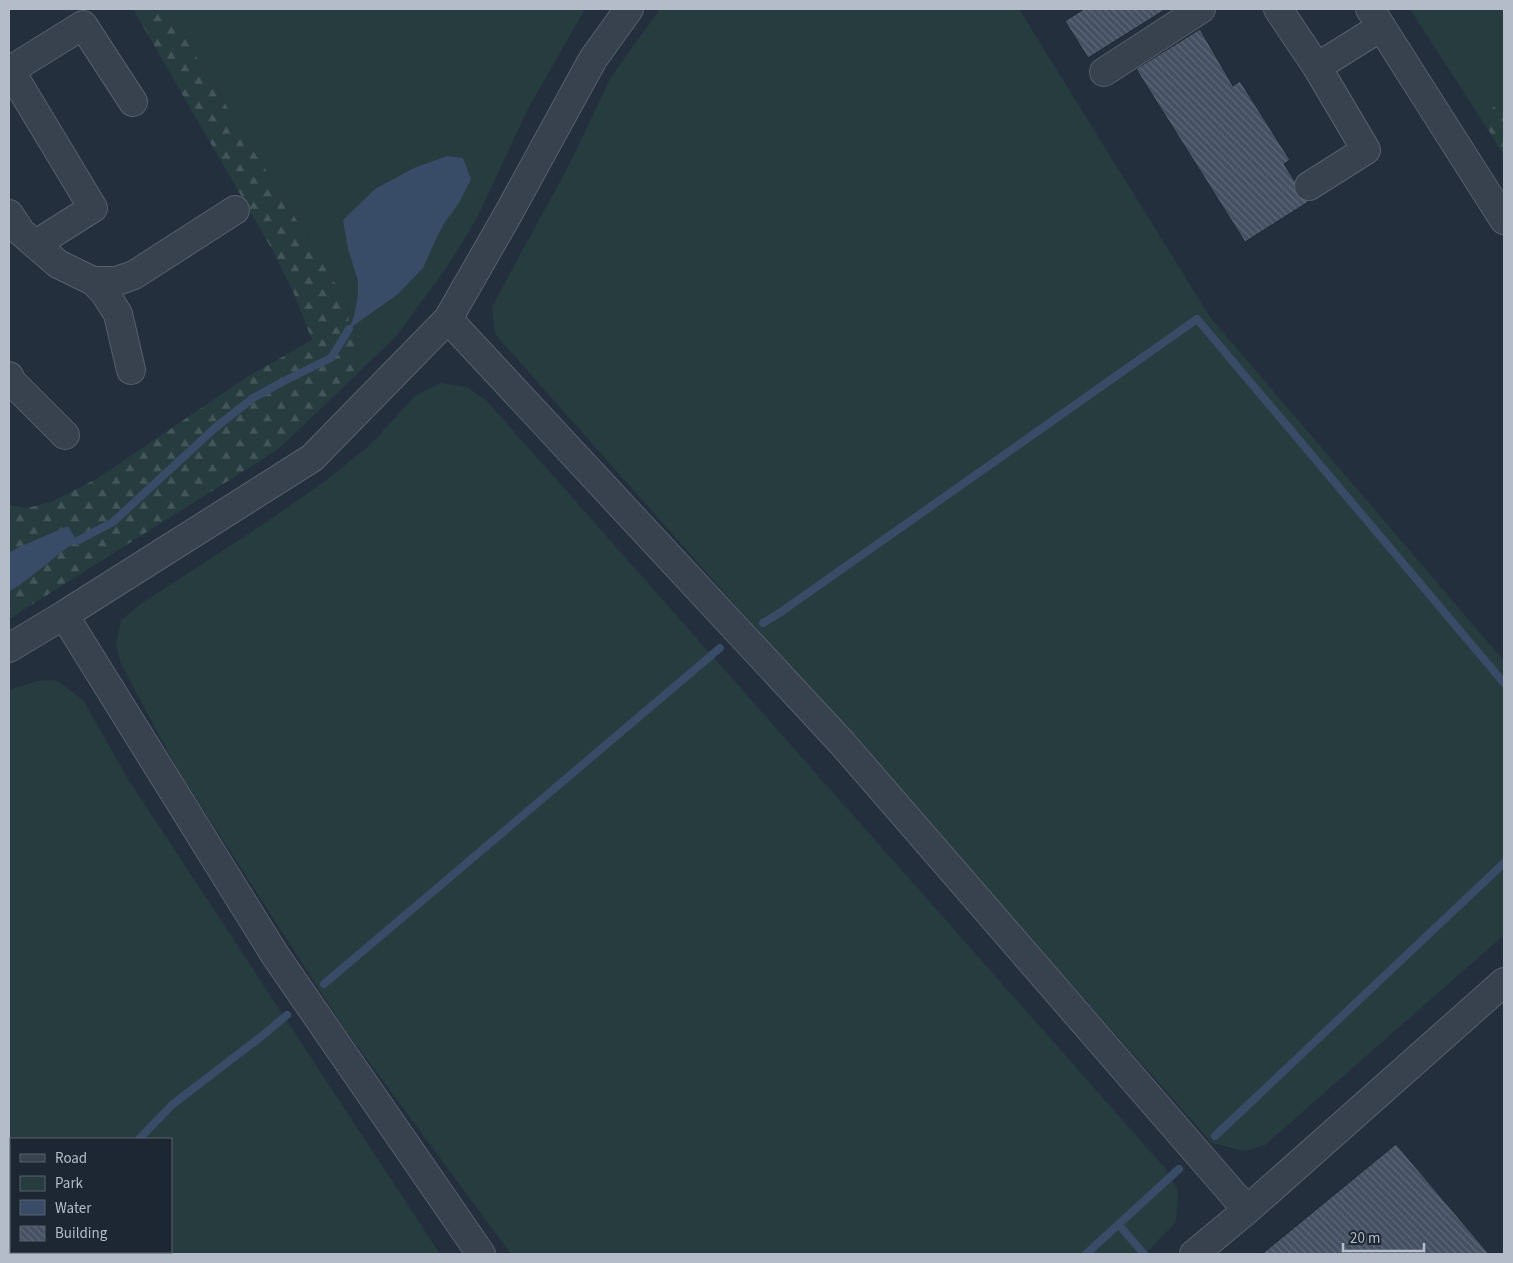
<svg xmlns="http://www.w3.org/2000/svg" width="1513" height="1263" viewBox="0 0 1513 1263" font-family="'Source Sans 3',sans-serif">
  <defs>
    <pattern id="forest-firs" width="22" height="20" patternUnits="userSpaceOnUse" patternTransform="scale(1.25)"><rect width="22" height="20" fill="#263c3f"/><path d="M5 1l3.5 6h-7zM16 11l3.5 6h-7z" fill="#435659"/></pattern>
    <pattern id="building-back-hatch" width="6" height="6" patternUnits="userSpaceOnUse" patternTransform="scale(1.25)"><rect width="6" height="6" fill="#455162"/><path d="M-1 5l2 2M0 0l6 6M5-1l2 2" fill="none" stroke="#5d6877"/></pattern>
  </defs>
  <rect width="100%" height="100%" fill="#242f3e"/>
  <path fill="#263c3f" fill-rule="evenodd" d="M167 9H585L529 107 477 218 447 267 397 335 351 380 361 352 349 329 348 304Z
    M660 9H1019L1210 317 1504 661V935L1265 1145 1244 1151 1212 1143 495 334 492 307 509 275 569 165 611 77Z
    M1410 9H1504V155Z
    M440 383 467 387 487 401 1164 1167 1178 1190 1176 1222 1145 1254H511L344 1028 177 769 121 664 116 645 121 620 142 603 262 525 324 482 369 446 416 395Z
    M56 680 83 700 128 779 440 1254H9V690L37 681ZM171 1139V1252H11V1139Z"/>
  <path fill="url(#forest-firs)" d="M133 9H167L348 304 349 329 361 352 351 380 277 450 9 619V505L27 508 51 502 98 478 247 377 312 340 294 294 273 251Z
    M1504 96V155L1482 119Z"/>
  <path fill="#394c67" d="M447 156 463 158 471 179 459 203 445 222 437 237 423 268 398 294 349 329 354 316 358 295V281L348 249 343 220 375 189 414 168Z
    M68 526 77 541C53 557 33 577 9 592V553L19 547Z"/>
  <g fill="none" stroke-linecap="round" stroke-linejoin="round">
    <path stroke="#394c67" stroke-width="8" d="M77 541 113 522 216 427 253 398 284 381 331 358 349 329
      M763 623 781 612 1197 319 1504 683
      M324 984 720 648
      M1215 1136 1504 863
      M139 1139 173 1104 262 1036 287 1015
      M1119 1225 1144 1254
      M9 1238 11 1236
      M1086 1254 1179 1169"/>
  </g>
  <path fill="url(#building-back-hatch)" stroke="#1f2835" d="M1084 9H1166L1088 58 1065 21Z
    M1200 29 1233 86 1240 81 1290 160 1284 164 1308 202 1245 242 1136 69Z
    M1396 1144 1489 1254H1262Z"/>
  <g fill="none" stroke-linecap="round" stroke-linejoin="round">
    <g stroke="#565f6c" stroke-width="30">
      <path id="minor" d="M1278 9 1317 67 1366 150 1309 186
        M1370 9 1504 220
        M1317 67 1381 27
        M10 70 93 208 36 244
        M9 71 83 25 133 102
        M1104 72 1201 9
        M9 214 21 232 58 264 93 281H117L134 275 235 210
        M93 281 104 292 118 314 131 370
        M448 319 842 743 1247 1210
        M9 376 12 382 65 435
        M64 615 275 955 481 1254
        M9 648 64 615 312 458 448 319 507 216 593 59 629 9
        M1194 1254 1247 1210 1504 982"/>
    </g>
    <use href="#minor" stroke="#38414e" stroke-width="28"/>
  </g>
  <rect width="1513" height="1263" fill="none" stroke="#b4bcc9" stroke-width="20"/>
  <rect x="10" y="1138" width="162" height="115" fill="#1d2633" stroke="#59626f"/>
  <rect x="20" y="1154" width="25" height="8" fill="#38414e" stroke="#59626f"/>
  <text x="55" y="1163" font-size="15" fill="#b4bcc9">Road</text>
  <rect x="20" y="1176" width="25" height="15" fill="#263c3f" stroke="#59626f"/>
  <text x="55" y="1188" font-size="15" fill="#b4bcc9">Park</text>
  <rect x="20" y="1200" width="25" height="15" fill="#394c67" stroke="#59626f"/>
  <text x="55" y="1213" font-size="15" fill="#b4bcc9">Water</text>
  <rect x="20" y="1226" width="25" height="15" fill="url(#building-back-hatch)" stroke="#59626f"/>
  <text x="55" y="1238" font-size="15" fill="#b4bcc9">Building</text>
  <path d="M1343 1243v8h81v-8" fill="none" stroke="#b4bcc9" stroke-width="2.5"/>
  <text x="1350" y="1243" font-size="15" fill="#b4bcc9" stroke="#1d2633" stroke-width="4" paint-order="stroke">20 m</text>
</svg>
